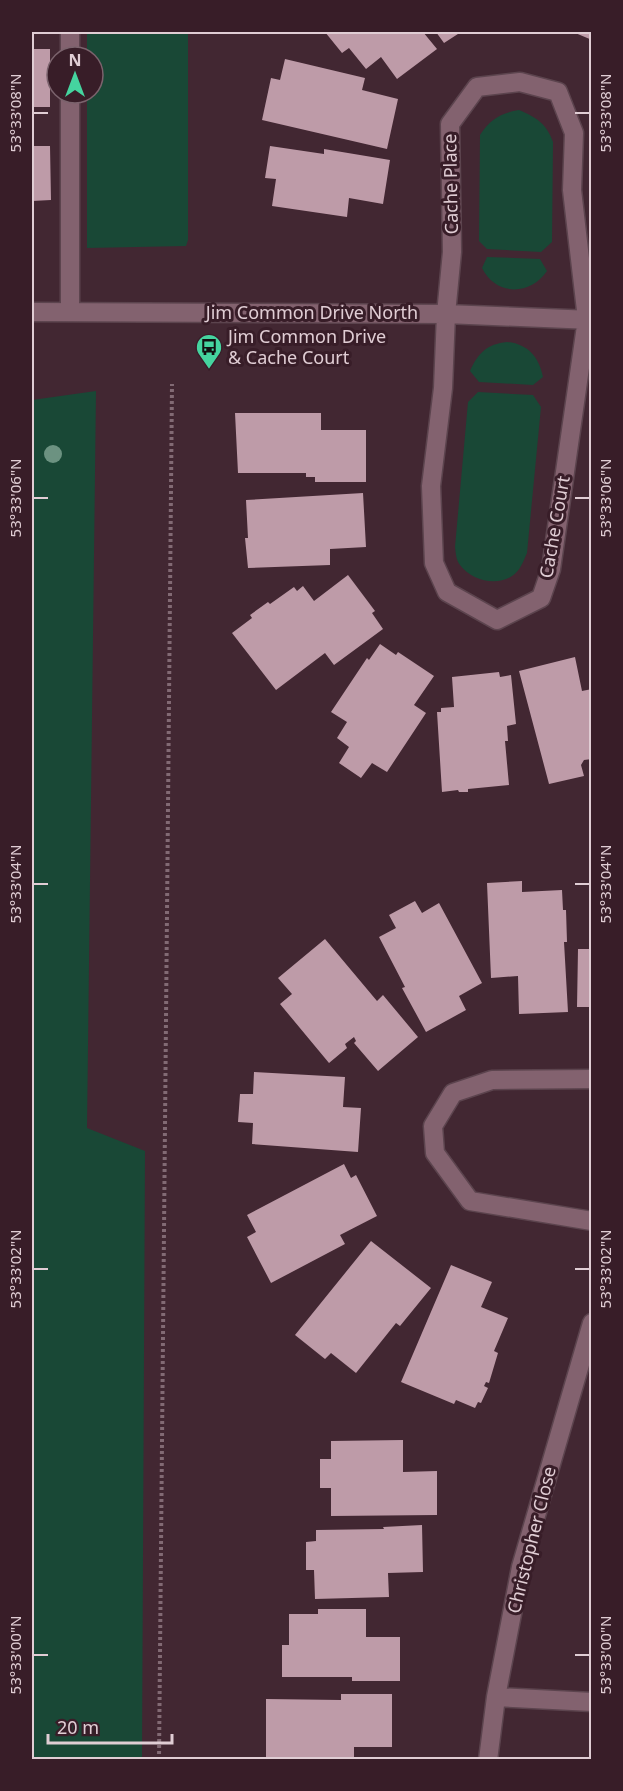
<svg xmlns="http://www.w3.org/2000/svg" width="623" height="1791" viewBox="0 0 623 1791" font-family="'Noto Sans',sans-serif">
  <rect width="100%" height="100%" fill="#422732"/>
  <path fill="#194836" d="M87 32H188V240L186 246 87 248V93H93V57H87Z
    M519 110C536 117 547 124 553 142L552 242 541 252 487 249 479 241 480 135C490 119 501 113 519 110Z
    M487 257 540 259 547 271C530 296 496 296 482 268Z
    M507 342C528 344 539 357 543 377L533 385 479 382 470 371C478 353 487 344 507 342Z
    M96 391 87 1128 145 1151 142 1759 32 1760V400Z
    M478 392 533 395 541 407 527 553C523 562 520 571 512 576 496 587 471 580 460 565 456 560 456 554 455 547L468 402Z"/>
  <path fill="#be9ba8" d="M325 32H423L437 49 397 79 381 57 366 69 349 48 342 53Z
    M436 32H461L444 43Z
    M573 32H592V40Z
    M32 49H50V107H32Z
    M285 59 365 78 362 90 398 99 387 149 262 120 271 78 280 80Z
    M32 146H50L51 200 32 201Z
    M270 146 324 154V149L390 160 383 204 349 198 347 217 272 206 276 179 265 178Z
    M235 413H321V430H366V482H315V477H306V473H238Z
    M363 493 366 547 330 549V565L248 568 245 538H248L246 500Z
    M348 575 375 611 372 613 383 629 334 665 325 653 276 690 232 633 252 618 250 615 268 602 270 604 294 587 297 591 303 586 314 601Z
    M380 644 396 655 398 652 434 676 414 705 426 713 387 772 372 763 361 778 339 763 349 747 337 738 347 722 331 712 367 658 369 660Z
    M575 657 582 691 592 689V759L584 760 581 765 584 776 549 784 519 671Z
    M499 672 500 677 511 675 516 724 507 726 508 741H505L509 785 468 789V792H459L458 790 442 792 437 712H441V708L454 707 452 677Z
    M522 881V892L562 890 563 910H566L567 942H564L568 1012 519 1014 518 976 491 978 487 883Z
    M415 901 422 913 439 903 482 983 459 996 466 1010 426 1032 402 988 405 987 379 937 396 928 389 915Z
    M325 939 377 1001 383 995 418 1037 378 1071 354 1043 356 1041 354 1037 345 1044 347 1048 329 1063 280 1004 292 994 278 978Z
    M578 949H592V1007H577Z
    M254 1072 345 1077 343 1107 361 1108 358 1152 252 1144 253 1123 238 1122 240 1094H253Z
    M344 1164 351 1178 356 1175 377 1216 340 1235 345 1244 271 1283 247 1237 256 1232 247 1215Z
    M371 1241 431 1288 400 1326 396 1323 356 1373 331 1353 325 1359 295 1335Z
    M451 1265 492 1282 481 1307 508 1318 494 1351 498 1353 489 1383 486 1382 484 1386 488 1388 481 1403 478 1402 475 1408 456 1400 454 1404 401 1382Z
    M403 1440V1472L437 1471V1515L331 1516V1488H320V1459H331V1441Z
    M422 1525 423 1572 388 1573 389 1597 315 1599 314 1570H306V1542L316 1541V1530L384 1529 383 1527Z
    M318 1609H366V1637H400V1681H352V1677H282V1645H289V1614H318Z
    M341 1694H392V1747H354V1760H266V1699L341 1700Z"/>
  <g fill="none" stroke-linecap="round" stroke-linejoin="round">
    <g stroke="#5c444e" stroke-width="21">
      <path id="minor" d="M70 57V32
        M520 82 558 92 574 133 572 190 587 319 551 569 541 598 497 620 447 592 434 563 431 486 443 388 446 314 452 252 450 124 477 87Z
        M32 312 446 314 592 320
        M70 312V93
        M592 1079 492 1080 453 1093 433 1126 435 1153 470 1201 592 1221
        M496 1697 592 1702
        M488 1760 496 1697 521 1567 592 1323"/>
    </g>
    <path stroke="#826a74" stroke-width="4" stroke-dasharray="3 3" stroke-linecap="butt" d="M159 1760 172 384"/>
    <use href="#minor" stroke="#83626f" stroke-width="18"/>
  </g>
  <circle fill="#6c9281" cx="53" cy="454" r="9"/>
  <path fill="none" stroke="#e0cdd4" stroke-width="2" d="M33 113H48M575 113H590M33 498H48M575 498H590M33 884H48M575 884H590M33 1269H48M575 1269H590M33 1655H48M575 1655H590"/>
  <defs>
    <g id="bus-pin" transform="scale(1.35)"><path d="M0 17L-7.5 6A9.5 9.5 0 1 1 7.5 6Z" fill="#45d49f" stroke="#381d28"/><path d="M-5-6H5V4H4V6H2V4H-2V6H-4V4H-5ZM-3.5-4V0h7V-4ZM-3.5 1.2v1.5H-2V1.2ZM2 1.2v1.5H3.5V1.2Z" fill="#111"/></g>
  </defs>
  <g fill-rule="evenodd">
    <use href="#bus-pin" x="209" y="347"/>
  </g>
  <g text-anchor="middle" stroke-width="6" stroke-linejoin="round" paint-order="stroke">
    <g font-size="18" fill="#e0cdd4" stroke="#381d28">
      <text transform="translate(451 184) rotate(-91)" y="6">Cache Place</text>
      <text x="312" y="319">Jim Common Drive North</text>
      <text transform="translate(555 527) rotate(-80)" y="6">Cache Court</text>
      <text transform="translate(532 1540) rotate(-76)" y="6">Christopher Close</text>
    </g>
    <g font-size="18" fill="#e0cdd4" stroke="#381d28" text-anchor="start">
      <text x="228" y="343">Jim Common Drive<tspan x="228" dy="21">&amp; Cache Court</tspan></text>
    </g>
  </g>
  <rect width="623" height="1791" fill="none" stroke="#381d28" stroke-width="66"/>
  <g transform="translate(75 75)"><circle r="28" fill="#381d28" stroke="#7b636d" stroke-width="1.5"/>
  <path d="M0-4.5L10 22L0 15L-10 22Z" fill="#45d49f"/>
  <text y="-9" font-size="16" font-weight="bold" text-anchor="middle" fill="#e0cdd4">N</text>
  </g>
  <path d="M48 1734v9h124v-9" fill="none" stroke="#e0cdd4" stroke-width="3"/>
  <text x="57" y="1734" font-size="18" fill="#e0cdd4" stroke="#381d28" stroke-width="4.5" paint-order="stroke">20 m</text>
  <rect x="33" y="33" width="557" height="1725" fill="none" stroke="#e0cdd4" stroke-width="2"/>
  <g font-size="15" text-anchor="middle" fill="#e0cdd4">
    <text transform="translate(16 113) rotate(-90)" y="5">53°33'08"N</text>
    <text transform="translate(606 113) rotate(-90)" y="5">53°33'08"N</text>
    <text transform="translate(16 498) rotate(-90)" y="5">53°33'06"N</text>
    <text transform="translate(606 498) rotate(-90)" y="5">53°33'06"N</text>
    <text transform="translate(16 884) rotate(-90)" y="5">53°33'04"N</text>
    <text transform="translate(606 884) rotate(-90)" y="5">53°33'04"N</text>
    <text transform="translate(16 1269) rotate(-90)" y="5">53°33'02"N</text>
    <text transform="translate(606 1269) rotate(-90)" y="5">53°33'02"N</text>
    <text transform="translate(16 1655) rotate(-90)" y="5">53°33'00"N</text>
    <text transform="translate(606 1655) rotate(-90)" y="5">53°33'00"N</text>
  </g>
</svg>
